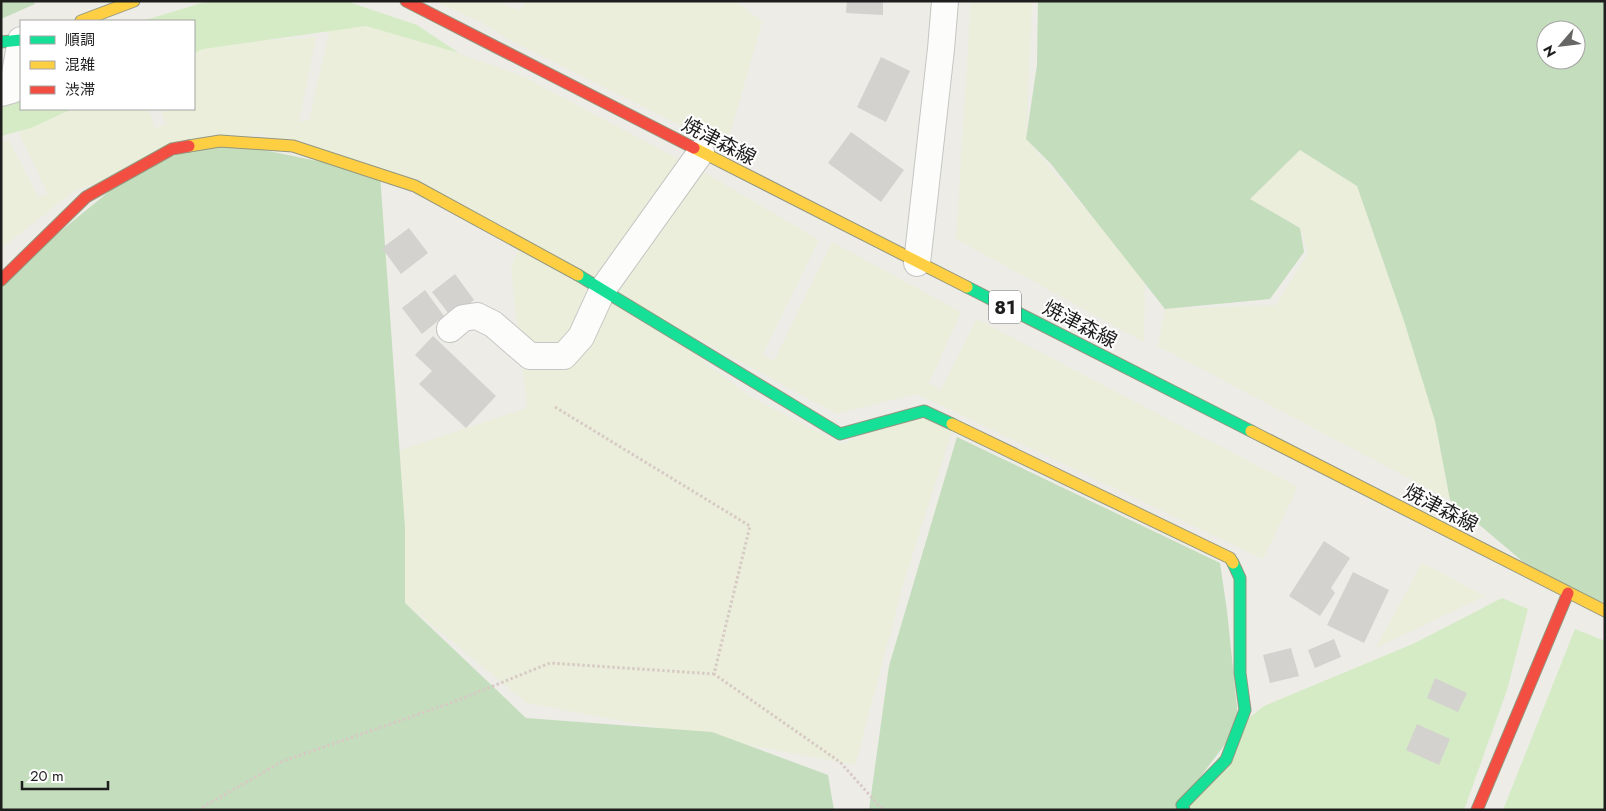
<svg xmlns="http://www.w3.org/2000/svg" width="1606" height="811" viewBox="0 0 1606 811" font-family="Jost,'Noto Sans JP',sans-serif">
  <rect width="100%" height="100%" fill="#edece7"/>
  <path fill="#ebeeda" d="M434 1H501V3L520 11 526 1H736L762 22 726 148 510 40 481 22Z
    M971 1H1032L1026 139 1099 225 1145 277 1144 342 956 239Z
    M379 25 522 76 705 173 819 240 762 355 774 361 832 242 961 312 929 383 940 391 977 319 1298 487 1263 559 917 394 837 414 436 197 259 133 76 190 1 248V142L9 140 38 197 48 194 19 133 74 109H149L155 129 166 124 161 109H194V53L203 49 241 42 316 37 299 122 309 120 330 29Z
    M1300 150 1357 186 1385 268 1428 385 1450 500 1158 346 1165 309 1276 305 1308 253 1300 227 1250 199Z
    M519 247 690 351 749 396 842 444 924 411 952 431 905 578 855 765 527 703 405 603 400 450 527 408 511 270Z
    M1422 563 1485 596 1376 648Z"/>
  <path fill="#d5ebc5" d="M208 1H346L417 25 459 53 366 26 203 49 194 53V21H142Z
    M21 87V109H72L31 128 1 136V96Z
    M1502 598 1528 609 1507 690 1464 810H1185L1239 726 1264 706 1415 643Z
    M1575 629 1605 641V810H1503Z"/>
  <path fill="#c4ddbc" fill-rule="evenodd" d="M1 1H33L35 4 1 19Z
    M1038 1H1605V603L1548 583 1450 500 1435 421 1404 321 1357 186 1300 150 1250 199 1300 228 1304 252 1270 299 1165 309 1051 164 1026 139 1037 65ZM1546 30H1576V60H1546Z
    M220 141 380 174 405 528V603L526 718 712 732 828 775 834 810H1V280L139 167Z
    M957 437 1220 563 1227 611 1239 726 1175 810H869L889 666Z"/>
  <path fill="#d3d2ce" d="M847 1H883V15L846 13Z
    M881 57 910 71 886 122 857 107Z
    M851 132 904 170 881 202 828 163Z
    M409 228 428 253 401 274 382 248Z
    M455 274 474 300 452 318 432 292Z
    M425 290 444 316 422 334 402 308Z
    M433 336 496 396 466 428 419 384 432 371 415 355Z
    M1324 541 1350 558 1331 588 1335 593 1320 616 1289 596Z
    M1353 572 1389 590 1364 643 1327 625Z
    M1334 639 1341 657 1315 668 1308 650Z
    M1291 648 1299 676 1270 683 1263 655Z
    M1435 678 1467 693 1458 712 1427 698Z
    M1417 724 1450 739 1439 765 1406 750Z"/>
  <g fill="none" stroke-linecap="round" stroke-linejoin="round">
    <g stroke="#c5c5c3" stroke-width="28">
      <path id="street" d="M1 93 12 90 21 40
        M917 263 941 49 945 1
        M450 329 463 318 477 316 493 324 530 356H564L581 337 603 289 701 152"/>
    </g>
    <g stroke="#93977e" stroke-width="13">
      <path id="fast" d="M1 42 21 40
        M578 275 840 434 924 411 952 424
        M967 287 1251 431
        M1184 810 1182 805 1226 760 1245 710 1240 673V578L1233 563"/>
    </g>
    <g stroke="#93977e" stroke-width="13">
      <path id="slow" d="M81 21 134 1
        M189 146 220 141 293 146 415 186 578 275
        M694 148 967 287
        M952 424 1230 558 1233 563
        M1251 431 1605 611"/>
    </g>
    <g stroke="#93977e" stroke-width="13">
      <path id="jam" d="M406 1 694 148
        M1 280 86 197 172 149 189 146
        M1477 810 1568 593"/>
    </g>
    <path stroke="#d7cac5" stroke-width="3" stroke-dasharray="2.5 2.5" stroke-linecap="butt" d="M555 407 750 526 714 674 840 762 883 810
      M198 810 283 761 451 703 550 663 714 674"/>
    <use href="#street" stroke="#fcfcfb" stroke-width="26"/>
    <use href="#fast" stroke="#16e098" stroke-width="11"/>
    <use href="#slow" stroke="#ffcf43" stroke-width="11"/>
    <use href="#jam" stroke="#f24e42" stroke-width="11"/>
  </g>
  <g text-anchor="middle" stroke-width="4" stroke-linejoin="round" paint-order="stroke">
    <rect fill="#fff" stroke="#626262" stroke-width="1" x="989" y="290.5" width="32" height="33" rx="4"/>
    <g font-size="19" font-weight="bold" fill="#1e1e1e">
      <text x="1005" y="314">81</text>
    </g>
    <g font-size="20" fill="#1e1e1e" stroke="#fff">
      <text transform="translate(719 141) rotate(27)" y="7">焼津森線</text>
      <text transform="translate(1080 324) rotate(27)" y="7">焼津森線</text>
      <text transform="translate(1441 508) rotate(27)" y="7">焼津森線</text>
    </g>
  </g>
  <rect width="1606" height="811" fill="none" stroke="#1e1e1e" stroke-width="5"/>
  <rect x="20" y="20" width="175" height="90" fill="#ffffff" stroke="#a5a5a5"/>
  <rect x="30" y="36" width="25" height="8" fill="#16e098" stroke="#a5a5a5"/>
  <text x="65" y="45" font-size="15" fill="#1e1e1e">順調</text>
  <rect x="30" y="61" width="25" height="8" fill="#ffcf43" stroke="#a5a5a5"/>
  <text x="65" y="70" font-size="15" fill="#1e1e1e">混雑</text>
  <rect x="30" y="86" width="25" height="8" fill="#f24e42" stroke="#a5a5a5"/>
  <text x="65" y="95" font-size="15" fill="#1e1e1e">渋滞</text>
  <g transform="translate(1561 45) rotate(242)"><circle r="24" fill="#ffffff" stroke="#a5a5a5"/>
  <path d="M0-4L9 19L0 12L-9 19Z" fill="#666664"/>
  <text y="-8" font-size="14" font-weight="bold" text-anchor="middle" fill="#1e1e1e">N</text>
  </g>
  <path d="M22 781v8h86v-8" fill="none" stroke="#1e1e1e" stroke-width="2.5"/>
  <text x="30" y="781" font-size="15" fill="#1e1e1e" stroke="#ffffff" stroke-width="4" paint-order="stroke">20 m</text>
</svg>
